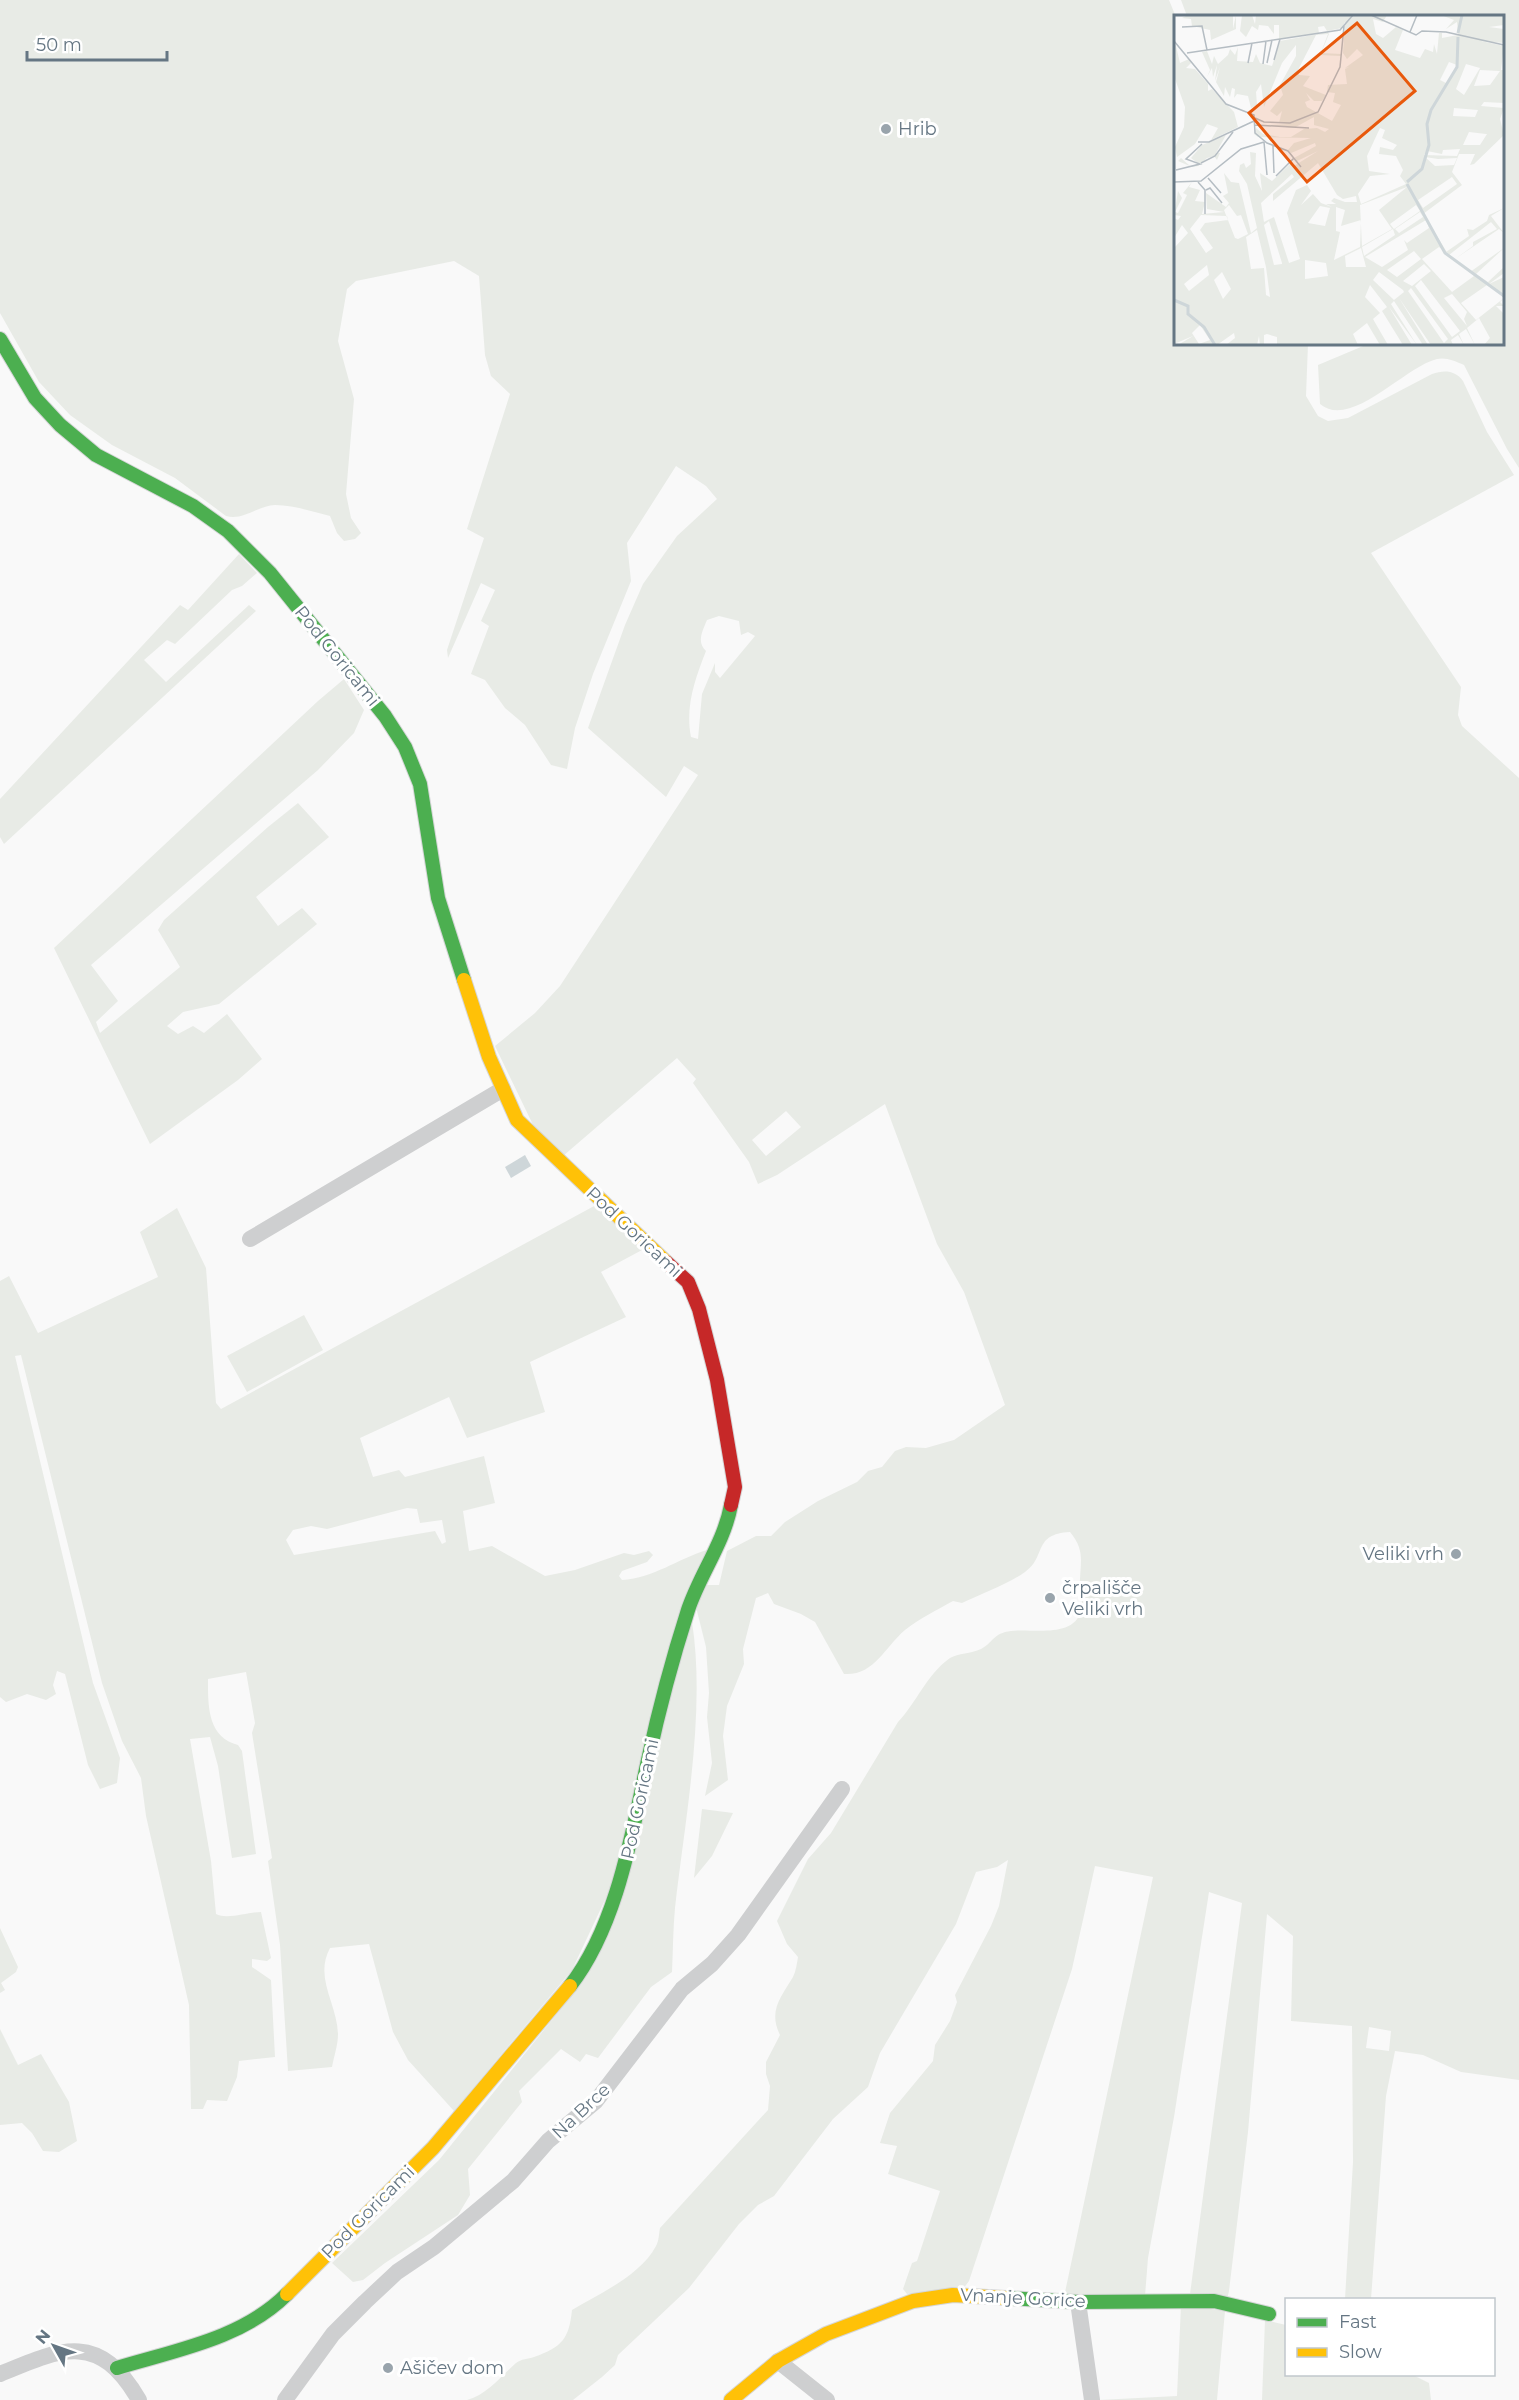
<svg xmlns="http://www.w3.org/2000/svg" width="1519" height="2400" viewBox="0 0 1519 2400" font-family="Montserrat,sans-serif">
  <rect width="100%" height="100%" fill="#f9f9f9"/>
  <path fill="#e8ebe6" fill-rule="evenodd" d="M0 0H1169L1176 17V344H1308L1306 396 1318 416 1328 421 1348 418 1432 374C1444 370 1455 370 1463 381L1487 432 1514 475 1371 553 1461 687 1458 715 1462 726 1519 778V2080L1461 2072 1423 2055 1395 2051 1386 2096 1371 2299H1345L1353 2162 1352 2026 1291 2021 1293 1936 1267 1914 1248 2132 1229 2291 1227 2300 1190 2294 1242 1903 1209 1892 1174 2117 1148 2258 1145 2296 1064 2297 1153 1877 1095 1866 1072 1969 969 2281 963 2289 907 2294 903 2289 912 2263 917 2261 940 2191 888 2174 897 2146 880 2143 890 2113 933 2061 935 2045 950 2021 957 2002 955 1995 991 1926 999 1906 1008 1860 997 1867 976 1872 956 1924 880 2053 868 2087 833 2119 774 2196 758 2205 739 2224 689 2288 618 2355 615 2365 602 2377 573 2400H467C488 2394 500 2377 516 2363 521 2359 528 2359 534 2357 562 2347 569 2339 572 2310 600 2293 640 2276 656 2246 659 2241 659 2233 660 2228L768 2110 770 2086 766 2074V2062L780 2035C768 2011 781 1997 793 1977 796 1971 797 1963 798 1957L787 1944 777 1921 808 1859 831 1833 898 1722C917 1702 927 1674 950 1658 958 1653 971 1654 981 1649 993 1643 993 1633 1011 1631 1031 1628 1073 1639 1081 1611 1084 1602 1079 1588 1080 1579 1081 1559 1084 1549 1070 1532 1032 1534 1047 1557 1025 1572 1008 1584 981 1594 962 1603L953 1601C937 1610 920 1618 905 1630 884 1648 874 1676 844 1674L815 1622 801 1614 774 1604 768 1593 756 1598 743 1649 744 1664 727 1706 723 1736 728 1780 705 1796 712 1763 707 1717 709 1693 706 1647 696 1607 707 1585H719L727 1551 756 1536H771L785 1522 818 1501 857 1482 868 1471 882 1467 895 1451 906 1447 926 1448 954 1440 1005 1405 964 1292 937 1244 885 1104 777 1175 758 1184 749 1162 693 1083 696 1079 677 1058 563 1156 535 1129 495 1046 535 1013 560 986 698 775 684 766 666 797 588 728 625 625 643 584 677 536 717 499 706 486 676 466 627 543 631 581 593 674 575 728 567 769 551 765 525 725 505 708 485 680 471 674 489 626 481 621 495 590 481 583 448 658 447 650 484 538 467 529 510 394 491 376 485 355 479 276 454 261 356 281 347 289 338 341 354 399 346 494 351 518 361 533 355 539 344 541 337 533 330 516C313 512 294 505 275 505 257 506 243 521 226 516L175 478 112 445 70 415 39 382 0 313ZM719 616 739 621 741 635 748 632 755 636 720 678 715 672V663L702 694 698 739 691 737C685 707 695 679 706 651 696 642 703 630 707 620ZM786 1111 801 1127 766 1156 752 1140ZM1369 2027 1391 2031 1389 2051 1366 2048Z
    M1181 0H1519V468L1507 449 1464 365C1455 361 1446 357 1437 359 1404 367 1351 430 1320 404L1318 365 1368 344H1502V16H1187Z
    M239 554 257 573 242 586 232 590 175 644 167 640 144 660 166 682 249 605 256 611 4 844 0 837V799L180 605 188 610Z
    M344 679 364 710 354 733 318 770 91 965 118 1001 96 1022 100 1033 180 967 158 930 164 920 268 827 298 803 329 837 256 897 278 926 302 908 317 924 219 1004 183 1012 167 1026 178 1034 193 1026 204 1033 227 1014 262 1059 238 1080 150 1144 54 948 318 701Z
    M596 1205 642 1250 601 1272 626 1317 530 1362 545 1412 467 1438 449 1397 360 1438 373 1477 399 1470 405 1477 484 1456 495 1503 463 1511 469 1551 492 1546 545 1576 575 1570 624 1553 634 1555 649 1551 653 1555 647 1562 622 1571 619 1576 622 1580C654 1578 677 1559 707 1550L612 1885 572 1970 454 2111 408 2060 393 2032 369 1944 330 1948C314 1978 337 2003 338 2034 338 2045 334 2056 332 2067L288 2071 280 1945 268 1861 272 1858 252 1733 255 1723 246 1672 208 1679C208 1705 207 1737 238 1745L242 1751 256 1854 232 1858 218 1766 210 1737 190 1739 211 1861 216 1914C227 1920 248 1912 261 1912L271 1958 267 1961 252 1959V1967L271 1980 275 2057 239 2061 237 2077 227 2101 207 2100 203 2109H191L189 2005 146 1816 141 1778 122 1741 102 1683 21 1355 15 1356 93 1683 120 1758 117 1783 100 1789 88 1765 65 1674 57 1671 53 1685 56 1694 46 1700 27 1694 6 1702 0 1697V1281L9 1276 38 1333 158 1277 140 1232 177 1208 206 1268 216 1403 221 1409ZM407 1508 417 1509 420 1523 442 1520 446 1542 442 1544 435 1531 294 1555 286 1540 293 1530 311 1526 327 1529Z
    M304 1315 323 1350 247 1392 227 1356Z
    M692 1622C706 1711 685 1819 675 1908 673 1929 673 1951 672 1972L651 1987 598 2058 586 2054 580 2062 561 2049 519 2091 522 2102 468 2169 470 2195 458 2215 385 2263 363 2280 353 2282 332 2263 439 2160 581 1984Z
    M702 1809 733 1813 712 1856 694 1878Z
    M0 1928 18 1967 16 1972 1 1983 5 1990 0 1993Z
    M0 2029 18 2065 41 2054 69 2102 77 2141 59 2152 43 2151 32 2133 22 2123 0 2125Z
    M1181 2305 1225 2311 1217 2400H1099L1177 2396Z
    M1265 2320 1286 2325V2374L1413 2375 1429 2383 1431 2400H1262Z"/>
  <path fill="#ced6d9" d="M525 1155 531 1166 511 1178 505 1167Z"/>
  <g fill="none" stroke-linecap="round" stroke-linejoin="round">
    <g stroke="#d5d6d7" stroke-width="16">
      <path id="fast" d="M0 339 35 398 60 425 96 455 193 506 228 531 270 573 385 716 405 747 420 784 438 898 464 980
        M570 1986C617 1926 632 1833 648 1760 659 1709 672 1660 688 1610 700 1574 724 1543 731 1505
        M1006 2298 1078 2302 1214 2301 1269 2314
        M117 2368C176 2350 242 2339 287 2294"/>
    </g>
    <g stroke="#d5d6d7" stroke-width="16">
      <path id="slow" d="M464 980 489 1057 517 1120 666 1262
        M287 2294 433 2148 570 1986
        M731 2400 778 2361 826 2334 913 2301 953 2295 1006 2298"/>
    </g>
    <g stroke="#d5d6d7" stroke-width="16">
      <path id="jam" d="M666 1262 688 1282 699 1309 717 1380 735 1487 731 1505"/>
    </g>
    <path stroke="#cecfd0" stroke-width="16" d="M250 1239 503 1089
      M1078 2302 1092 2400
      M778 2361 827 2400
      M0 2374C62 2348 99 2331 139 2400
      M285 2400 333 2334 365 2302 397 2272 434 2247 513 2181 548 2141 596 2101 682 1989 712 1964 738 1935 842 1789"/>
    <use href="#fast" stroke="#4caf50" stroke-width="14"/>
    <use href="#slow" stroke="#ffc107" stroke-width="14"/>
    <use href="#jam" stroke="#c62828" stroke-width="14"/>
  </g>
  <g fill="#99a4ac" stroke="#fff" stroke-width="2">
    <circle cx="886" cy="129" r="6"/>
    <circle cx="1456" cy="1554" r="6"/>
    <circle cx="1050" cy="1598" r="6"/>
    <circle cx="388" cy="2368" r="6"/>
  </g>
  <g text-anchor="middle" stroke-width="6" stroke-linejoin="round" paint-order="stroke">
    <g font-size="18" fill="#657683" stroke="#fff" text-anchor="start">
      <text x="898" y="135">Hrib</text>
      <text x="1444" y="1560" text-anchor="end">Veliki vrh</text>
      <text x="1062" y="1594">črpališče<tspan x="1062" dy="21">Veliki vrh</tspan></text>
      <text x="400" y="2374">Ašičev dom</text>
    </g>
    <g font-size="18" fill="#657683" stroke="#fff">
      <text transform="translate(337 656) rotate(51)" y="6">Pod Goricami</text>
      <text transform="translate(634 1232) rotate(43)" y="6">Pod Goricami</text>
      <text transform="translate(640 1799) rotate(-78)" y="6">Pod Goricami</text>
      <text transform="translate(581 2111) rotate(-43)" y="6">Na Brce</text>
      <text transform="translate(368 2212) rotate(-45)" y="6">Pod Goricami</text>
      <text transform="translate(1023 2298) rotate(3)" y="6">Vnanje Gorice</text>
    </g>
  </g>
  <g transform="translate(1174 15)">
    <rect width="330" height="330" fill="#f9f9f9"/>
    <path d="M14 0H59V14L62 0V14L37 25 36 15 18 11 17 4 8 3ZM68 0H78L81 9 82 0H213L209 7 199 4 202 19 209 23 222 12 229 15 221 35 246 43 251 34 259 37 260 29 263 39 265 18H268V23L284 20 283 7 272 14 280 5 267 0H330V10L315 12 330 14V28L307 26 330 31 327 55H330V88L310 87 307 91 330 93 326 104 330 120 300 149 296 150 301 139H285L278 157 288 170 249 199 274 239 272 237 295 221 293 214 299 215 313 206 315 200 330 193 317 201 330 218 325 214 281 244 299 231V227L323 214 317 207 275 240 296 257 330 233 302 259 314 267 330 252V258L315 269 330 262V281L313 270 287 288 302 305 330 283 326 287 330 291H322L330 299V330H310L316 323 305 303 293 313 301 330 292 314 285 319 290 330 284 320 277 325 279 330H257L225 283 254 330H249L220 286 217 289 243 330 215 292 238 330H229L208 296 213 292 196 270 191 282 206 298 199 304 214 330H206L193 308 179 319 184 330H103V322L93 319 90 320V330H86L85 321 83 330H52L61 323 60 318 43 330H4L19 321 0 329V228L1 232 14 218 8 210 0 223V203L4 205 7 201 0 200 4 176 8 183 1 197 4 198 13 180 9 178 18 167 15 172 26 175 21 186 31 187 28 199 50 197 33 194 32 178 52 192 55 188 49 181 54 178 50 158 57 167 65 168 77 218 83 213 73 169 65 156 66 150 70 148 72 153 77 149 76 137 82 138 81 161 88 176 86 158 98 166 117 148 120 151 144 136 123 146 120 143 142 131 141 128 117 138 114 135 120 128 137 123 84 122 80 119 82 113 89 119 106 122H117L130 114 143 113 151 117 155 114 140 110V102L120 113 94 110 114 109 105 108 108 96 103 101 96 96 109 80 106 70 122 41V30L108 48 90 92 87 69 82 77 83 90 77 93 74 81 63 79 60 83 61 74 58 73 56 82 51 72 50 81 42 67 46 52 41 66 43 50 39 62 38 53 33 62 36 55 28 37 33 36 38 49 40 41 44 49 54 40 56 34 61 40 64 32 63 46 79 47 82 39 86 48 98 51 106 26 154 17 155 19 147 38 167 39V41L146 40 154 19 142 20 124 55 125 60 136 61 129 71 152 80 148 86H140L132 78 136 85 131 87 133 92 158 106 167 90 159 87 161 78 153 77 154 70 173 69 171 54 175 52 171 53 189 40 183 34 173 44 169 38 171 7 168 13 153 16 150 11 144 12 145 18 105 24V10H100V19L94 11 85 10 84 15 78 11 72 22 66 16ZM275 47 283 50 274 69 266 65ZM292 49 306 53 290 80 282 74ZM306 55 325 56H326L316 70 300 71ZM280 93 304 95 301 102 279 101ZM206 113 211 115 208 123 223 130 219 135 206 132 205 139 222 141 229 155 226 161 232 169 187 189 184 179 196 161 216 159 195 156 193 141ZM295 117 312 119H313L306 130H289ZM286 134 283 141 250 140 253 136 268 139 269 135ZM251 142 264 144 283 143 280 150 261 151ZM144 148 163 180 169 184 182 181 183 187H171L160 183 157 186 162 189H152L158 192 147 188 139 179 127 190 137 176 133 170 122 175 113 198 126 244 115 248 100 202 90 207 87 188 118 159 120 162 99 179V186ZM278 162 283 169 249 193 244 185ZM233 172 205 195 218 214 188 231 186 190ZM55 190 63 201 67 200 74 219 64 224 61 223 50 195ZM242 190 246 196 220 214 216 209ZM146 191 156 193 151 211 134 208ZM162 192 171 195 167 211 187 205 186 232 160 245 166 217 162 216ZM246 197 249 202 225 218 221 214ZM27 200 53 201 54 205 31 208 26 215 39 233 32 238 16 214ZM252 205 255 213 233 228 230 225 234 235 208 252 191 242ZM95 206 108 248V249L100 250 90 210ZM219 214 221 220 190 241 188 232ZM83 215 92 252 96 282 92 280 90 253 77 254 72 222ZM265 232 300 261 278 277 248 244ZM187 233 192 252H172L171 241ZM240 236 247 244 223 262 213 255ZM131 245 152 248 154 261 131 264ZM250 249 257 256 238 271 229 266ZM33 250 35 260 15 276 10 269ZM48 257 57 274 49 284 40 265ZM205 257 229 275 230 277 220 285 199 265ZM247 265 286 316 278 322 241 271ZM237 273 274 324 270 328 234 276ZM278 279 293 297 290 304 293 311 270 283ZM26 310 36 325 25 329 18 318ZM1 27 6 48 15 44 17 48 12 53 21 54 34 69V76L38 74 60 97 64 112 37 125 44 113 33 109 21 129 3 142 1 132 10 112 11 92 0 61ZM52 120 42 138H46L43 145 40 141 33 143 24 151 18 152 4 146 7 143 16 151 25 149 17 143 28 130Z" fill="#e8ebe6" fill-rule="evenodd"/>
    <path fill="none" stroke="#ced6d9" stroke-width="3" d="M284 18 288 0M233 167 248 154 255 130 253 109 257 95 283 52 284 22M233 169 271 238 330 281M0 285 14 291V299L30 312 41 330"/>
    <path fill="none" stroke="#b5bdc3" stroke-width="1.5" d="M197 0 242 20 248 16 272 17 330 30M8 12 28 11 33 35M236 17 243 0M0 26 52 89 80 100 81 118 93 128 114 136 127 152M13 38 166 15 179 0M100 45 106 24M74 48 78 28M93 48 98 25M89 49 92 26M0 81V111M81 103 90 107 116 108 144 97 166 52 170 11M81 110 135 113M24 127H35L80 106M90 127 93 160M99 131 100 158M27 148 41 141 59 117M2 155 26 149 12 144 28 129M102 161 120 143M34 163 47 178M0 167 27 166 67 134 90 127M24 167 31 175V199M32 175 36 173 48 188"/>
    <path fill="#e8590c" fill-opacity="0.15" stroke="#e8590c" stroke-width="3" d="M183 8 241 76 133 167 75 98Z"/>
    <rect width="330" height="330" fill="none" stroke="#657683" stroke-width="3"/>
  </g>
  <rect x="1285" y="2298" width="210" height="78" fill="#ffffff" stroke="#c1c8cd" stroke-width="1.5"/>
  <rect x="1297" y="2318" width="30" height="9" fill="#4caf50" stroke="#c1c8cd" stroke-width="1.5"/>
  <text x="1339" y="2328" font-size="18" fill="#657683">Fast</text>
  <rect x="1297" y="2348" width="30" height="9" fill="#ffc107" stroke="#c1c8cd" stroke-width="1.5"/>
  <text x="1339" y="2358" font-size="18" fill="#657683">Slow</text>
  <g transform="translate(54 2346) rotate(310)" stroke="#ffffff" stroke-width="4.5" paint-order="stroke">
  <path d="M0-4.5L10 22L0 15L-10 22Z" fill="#657683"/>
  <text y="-9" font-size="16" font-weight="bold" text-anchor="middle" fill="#657683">N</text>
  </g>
  <path d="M27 51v9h140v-9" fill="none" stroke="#657683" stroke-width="3"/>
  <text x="36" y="51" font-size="18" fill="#657683" stroke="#ffffff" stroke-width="4.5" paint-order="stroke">50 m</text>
</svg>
